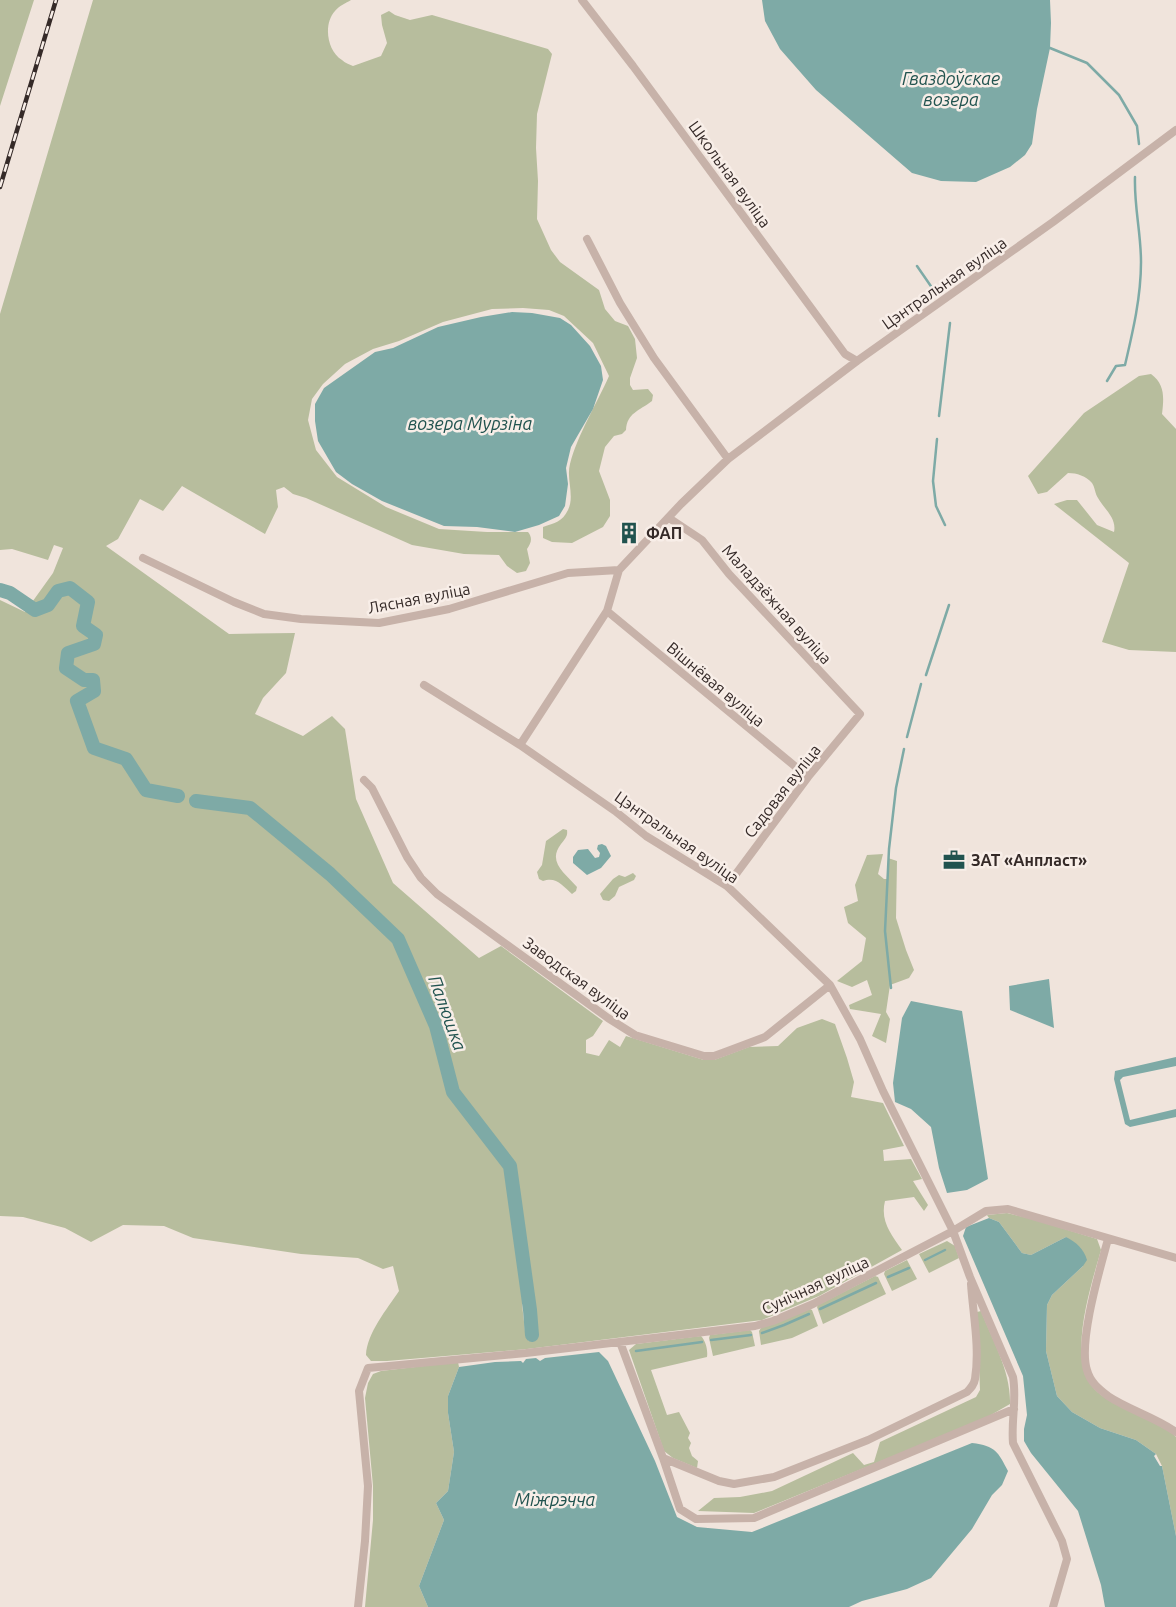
<svg xmlns="http://www.w3.org/2000/svg" width="1176" height="1607" viewBox="0 0 1176 1607" font-family="Ubuntu,sans-serif">
  <rect width="100%" height="100%" fill="#f0e4dc"/>
  <path fill="#b7bd9d" fill-rule="evenodd" d="M0 0H34L0 106Z
    M93 0H351C346 3 339 6 335 11 323 24 327 51 342 60 345 63 349 64 353 66L381 56 387 43 382 25 381 15 389 11 395 15 410 20 432 15 548 49 552 54 537 114 536 148 538 181 537 219 551 250 560 262 599 290 605 309 615 321 628 326 635 339 637 358 630 378V385L633 390 648 389 653 395 652 401C639 411 627 413 626 430L622 434 614 436 605 447 599 471 610 500V516L603 527 572 543 552 542 543 538V527C555 523 562 522 568 510 575 496 566 479 570 464 577 436 597 403 609 376L593 343 564 316 549 310 523 308 492 309 443 322 399 341 373 349 345 364 323 384 312 399 308 420 316 450 337 477 386 507 439 529 487 532H528C533 538 531 543 527 549L530 563 526 571 517 573 507 566 499 555 464 554 412 545 306 498 293 494 284 487 276 490 278 507 265 534 182 486 163 511 140 499 118 539 106 546 229 634 295 633 286 673 263 698 255 714 303 736 332 716 345 729 356 799 393 883 479 958 501 946 603 1021 593 1036 586 1040V1053L599 1056 609 1040 620 1047 626 1036 704 1060H714L749 1047 778 1046 797 1028 822 1019 835 1024 847 1058 854 1082 851 1097 883 1103 904 1146 883 1150 884 1161 911 1159 922 1179 913 1181 928 1205 924 1211 914 1197 885 1201C880 1221 891 1234 902 1250L819 1296 762 1320 527 1349 387 1361H371L366 1355C367 1333 387 1309 399 1291L393 1266 383 1269 358 1258 301 1254 193 1238 164 1226 123 1225 91 1242 65 1228 23 1217 0 1216V600L25 612 53 573 63 548 54 545 48 560 12 549 0 550V314ZM534 1303 537 1330 536 1334V1340L528 1341V1335L525 1331 522 1304Z
    M1151 374C1165 384 1164 398 1162 414L1176 429V652L1129 650 1102 642 1129 563 1054 504 1067 500H1077L1097 525 1114 532C1117 518 1104 509 1098 498 1095 494 1095 487 1092 483 1086 476 1077 473 1068 473L1047 492 1038 494 1028 476 1084 413 1139 376Z
    M563 829 567 830C568 836 565 839 561 844 547 862 565 873 577 887L576 891 572 894C563 886 556 876 543 881L539 879 537 872 542 865 546 841Z
    M883 854 878 874 884 879H888V858L897 861 896 918 906 950 914 970 909 978 890 985 886 1012 890 1019 886 1043 872 1036 881 1014 850 1009 849 1005 872 995 867 980 852 987 837 981 862 961 866 938 848 923 844 907 858 901 855 885 867 855Z
    M633 873 636 876 634 880 619 887 615 896 609 901 603 900 600 894 613 879 619 875 625 877Z
    M1007 1213 1032 1219 1097 1239 1101 1250C1091 1286 1068 1354 1092 1386 1099 1396 1113 1402 1123 1407 1138 1415 1166 1425 1176 1437V1536L1162 1466 1156 1454 1136 1440 1100 1428 1072 1412 1057 1396 1046 1351 1047 1305 1052 1295 1083 1266 1066 1237 1031 1255 1022 1253 999 1222 989 1218 987 1215Z
    M947 1241 955 1246 959 1258 929 1273 919 1254Z
    M907 1260 917 1279 892 1291 884 1274 885 1271Z
    M875 1276 878 1277 886 1294 823 1324 817 1307 818 1305Z
    M810 1309 812 1310 818 1326 792 1338 761 1345 759 1331 761 1328Z
    M981 1311C993 1341 1011 1372 1010 1404L984 1419 754 1513 698 1511 714 1498 740 1497 772 1491 853 1453 864 1465 874 1462 880 1442 976 1397 980 1390 977 1312Z
    M750 1330 752 1332 755 1346 713 1356 709 1338 710 1335Z
    M701 1336C706 1341 708 1351 707 1357L651 1370 667 1415 679 1412 690 1433 688 1438 691 1443 689 1448 692 1456 698 1461 697 1468 673 1458 664 1451 629 1350 636 1344Z
    M458 1362 459 1367 448 1396V1413L454 1452 448 1491 436 1503 444 1520 419 1586 428 1607H365L373 1520V1486L365 1398 368 1383 373 1374 381 1371Z"/>
  <path fill="#7eaaa6" d="M762 0H1050L1051 23 1050 48 1037 109 1032 144 1025 155 1010 167 976 182 941 181 912 173 816 90 780 49 765 21Z
    M512 312 532 313 560 318 571 325 590 346 601 366 603 380 593 409 571 447 566 468 568 484 565 506 559 516 539 525 515 532 477 527 444 526 382 501 352 484 336 472 318 441 315 421V404L324 388 375 352 393 348 438 327 481 317Z
    M602 844 606 846 611 856 601 868 587 875 573 863V857L578 850 588 849 595 858 599 857 600 853 597 849 598 845Z
    M1049 979 1054 1028 1010 1010 1009 986Z
    M911 1001 962 1011 988 1179 967 1190 947 1193 939 1168 931 1127 911 1109 895 1102 893 1083 902 1018Z
    M1176 1057V1066L1123 1077 1120 1080 1130 1120 1176 1109V1117L1130 1127 1125 1124 1114 1079 1115 1071Z
    M989 1218 999 1222 1022 1253 1031 1255 1066 1237C1076 1242 1084 1249 1087 1260L1083 1266 1052 1295 1047 1305 1046 1351 1057 1396 1072 1412 1100 1428 1136 1440 1156 1454 1154 1456 1160 1466H1162L1176 1536V1607H1105L1101 1585 1078 1511 1031 1453 1024 1441V1429L1027 1415 1023 1376 963 1236 966 1227Z
    M530 1310 536 1315 537 1330 536 1334 528 1335 525 1331 524 1316Z
    M599 1352 608 1361 655 1461 677 1517 697 1527 752 1532 972 1443C996 1446 998 1452 1008 1471L1002 1485 992 1495 972 1529 931 1578 907 1589 862 1601 849 1607H428L419 1586 444 1520 436 1503 448 1491 454 1452 448 1413V1396L459 1367 495 1362 521 1361 523 1363 526 1359 536 1358 540 1361 545 1358Z"/>
  <g fill="none" stroke-linecap="round" stroke-linejoin="round">
    <path stroke="#7eaaa6" stroke-width="2.5" d="M1050 48 1087 63 1119 95 1137 126 1139 144
      M917 266 937 295
      M1107 381 1116 366 1125 365C1133 331 1141 297 1141 262 1141 232 1134 207 1135 177
      M939 416 950 323
      M937 439 933 481 936 506 945 525
      M926 675 949 605
      M907 737 921 684
      M891 988 885 931 889 849 896 788 904 749
      M925 1260 945 1250
      M888 1277 909 1268
      M820 1309 876 1283
      M762 1333 784 1325 809 1314
      M711 1340 751 1335
      M636 1351 702 1342"/>
    <path stroke="#7eaaa6" stroke-width="14" d="M0 590 10 593 35 610 48 605 58 591 70 588 88 602 83 626 96 635 94 644 68 653 66 668 84 680H93L94 691 77 701 94 748 126 759 146 790 178 796
      M196 801 250 808 330 874 398 939 436 1026 453 1092 510 1166 530 1310 532 1335"/>
    <path stroke="#c7b2a9" stroke-width="8" d="M582 0 633 66 845 354 857 361
      M587 239 620 303 654 358 728 459
      M669 518 702 540 729 574 860 714 808 777 727 886
      M143 558 234 602 264 614 301 619 379 623 449 609 568 573 619 570
      M607 611 808 777
      M424 685 520 745
      M364 780 372 788 407 857 421 878 437 894 608 1018 635 1035 704 1056H714L725 1052 765 1037 830 985
      M1108 1239C1100 1269 1078 1342 1087 1370 1090 1382 1099 1389 1108 1396 1129 1410 1155 1417 1176 1432
      M620 1342 663 1458 719 1481 734 1484 774 1477 868 1440 967 1392C971 1388 974 1385 975 1379 980 1348 973 1314 971 1284
      M663 1458 680 1509 696 1519 754 1518 1014 1409
      M358 1607 365 1541 368 1486 359 1391 368 1368 526 1353 755 1326 773 1321 813 1304 953 1231 986 1211 1008 1209 1176 1258
      M1053 1607 1067 1559 1062 1541 1013 1443C1011 1420 1017 1400 1013 1377L970 1277 953 1231 883 1091 860 1039 830 985 727 886 646 836 615 811 520 745 607 611 619 570 681 504 728 459 857 361 1053 222 1176 130"/>
    <g stroke="#352a28" stroke-width="4.5">
      <path id="rail" d="M0 187 56 0"/>
    </g>
    <use href="#rail" stroke="#f8eee8" stroke-width="2.5" stroke-dasharray="8" stroke-linecap="butt"/>
  </g>
  <defs>
    <g id="building-bare" transform="scale(1.725)"><path d="M-4-6H4V6H1V3H-1V6H-4ZM-2.5-4.3h1.7v1.8h-1.7ZM.8-4.3h1.7v1.8H.8ZM-2.5-1h1.7V.8h-1.7ZM.8-1h1.7V.8H.8Z" fill="#21534f" stroke="#f8eee8" stroke-width="2.5" paint-order="stroke"/></g>
    <g id="office-bare" transform="scale(1.725)"><path d="M-6-3h4V-5.5h4V-3h4V5H-6ZM-1-4.5V-3h2v-1.5ZM-6 0V1H6V0Z" fill="#21534f" stroke="#f8eee8" stroke-width="2.5" paint-order="stroke"/></g>
  </defs>
  <g fill-rule="evenodd">
    <use href="#building-bare" x="629" y="533"/>
    <use href="#office-bare" x="954" y="860"/>
  </g>
  <g text-anchor="middle" stroke-width="5" stroke-linejoin="round" paint-order="stroke">
    <g font-size="16" fill="#352a28" stroke="#f8eee8">
      <text transform="translate(730 174) rotate(54)" y="6">Школьная вуліца</text>
      <text transform="translate(944 283) rotate(-35)" y="6">Цэнтральная вуліца</text>
      <text transform="translate(419 598) rotate(-11)" y="6">Лясная вуліца</text>
      <text transform="translate(777 604) rotate(48)" y="6">Маладзёжная вуліца</text>
      <text transform="translate(716 684) rotate(40)" y="6">Вішнёвая вуліца</text>
      <text transform="translate(782 791) rotate(-52)" y="6">Садовая вуліца</text>
      <text transform="translate(677 837) rotate(35)" y="6">Цэнтральная вуліца</text>
      <text transform="translate(577 978) rotate(36)" y="6">Заводская вуліца</text>
      <text transform="translate(815 1285) rotate(-25)" y="6">Сунічная вуліца</text>
    </g>
    <g font-size="16" font-weight="bold" fill="#352a28" stroke="#f8eee8" text-anchor="start">
      <text x="646" y="539">ФАП</text>
      <text x="971" y="866">ЗАТ «Анпласт»</text>
    </g>
    <g font-size="18" font-style="italic" fill="#21534f" stroke="#f8eee8">
      <text x="951" y="85">Гваздоўскае<tspan x="951" dy="21">возера</tspan></text>
      <text x="470" y="430">возера Мурзіна</text>
      <text transform="translate(447 1013) rotate(70)" y="6">Палюшка</text>
      <text x="555" y="1506">Міжрэчча</text>
    </g>
  </g>
</svg>
